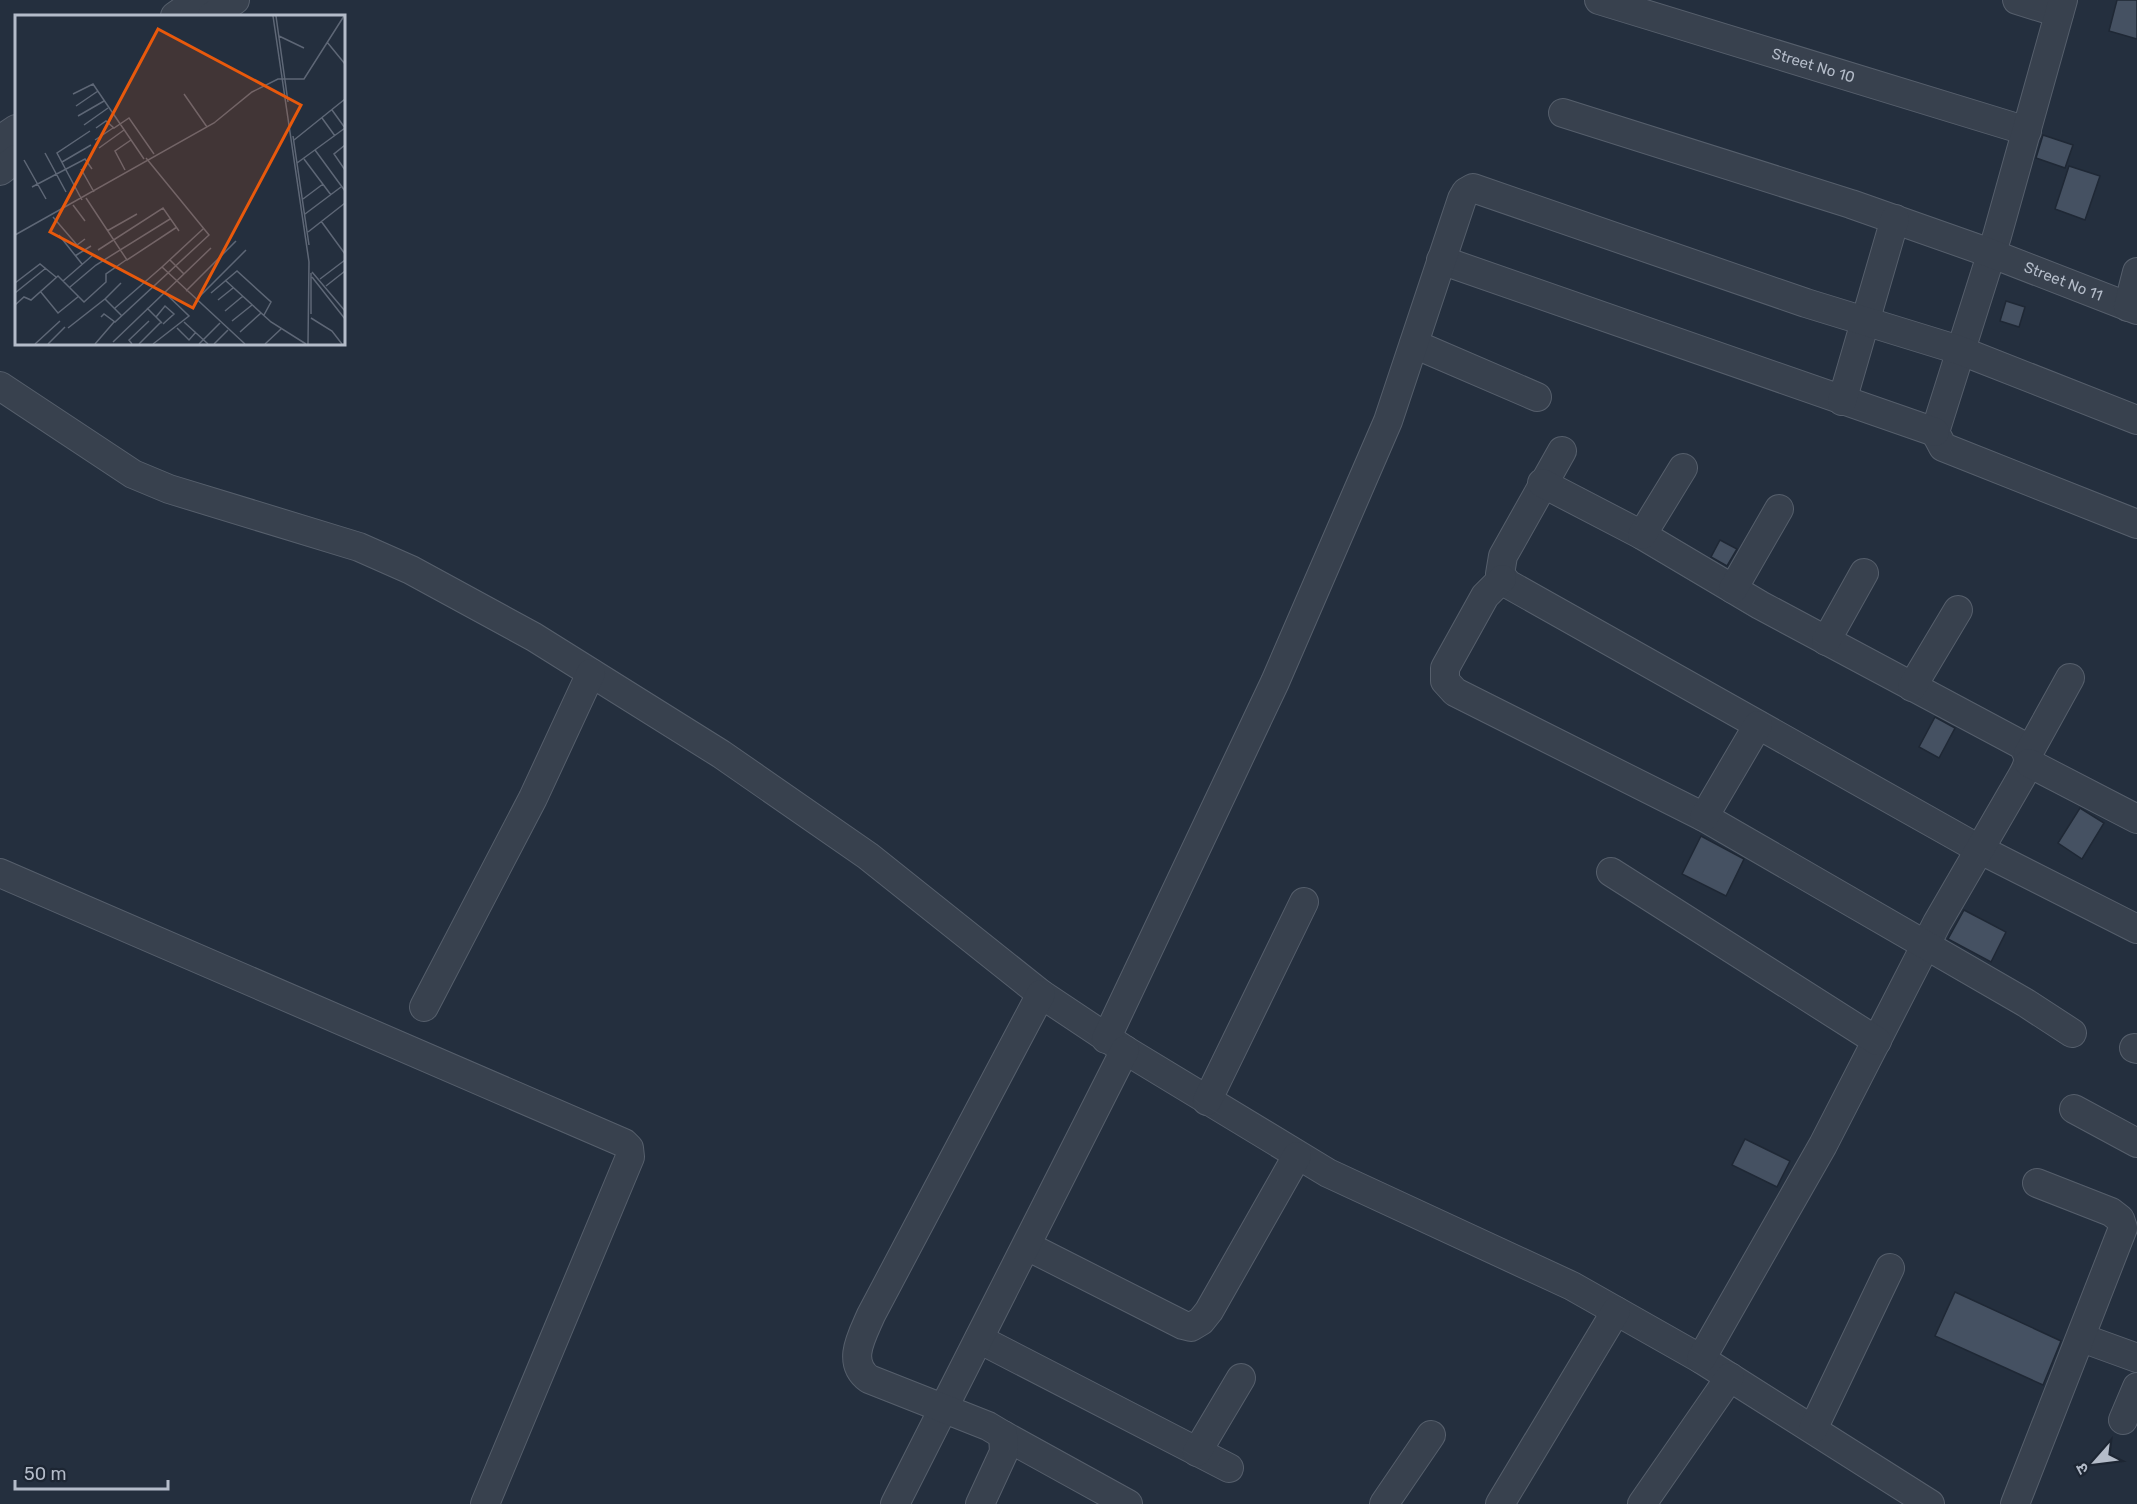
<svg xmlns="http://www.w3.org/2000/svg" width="2137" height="1504" viewBox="0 0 2137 1504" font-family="Rubik,'Noto Sans Devanagari',sans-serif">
  <rect width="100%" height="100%" fill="#242f3e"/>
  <path fill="#455162" stroke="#1f2835" stroke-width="1.5" d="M2117 0H2137V39L2109 31Z
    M2043 135 2073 145 2065 168 2036 158Z
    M2069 166 2100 176 2085 220 2055 209Z
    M2006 301 2025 307 2019 327 2000 321Z
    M1720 540 1737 549 1727 566 1711 557Z
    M1935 717 1955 728 1939 758 1919 747Z
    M2080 808 2104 823 2082 859 2058 843Z
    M1701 836 1744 859 1726 896 1682 874Z
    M1964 910 2006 932 1991 962 1948 939Z
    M1745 1139 1790 1161 1777 1187 1732 1165Z
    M1955 1292 2061 1341 2043 1385 1935 1336Z"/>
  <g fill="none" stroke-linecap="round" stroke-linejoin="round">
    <g stroke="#565f6c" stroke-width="30">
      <g id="minor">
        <path id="s1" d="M1599 0 2027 131"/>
        <path d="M2017 0 2059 13"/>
        <path d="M2063 0 1997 236 1935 432 1943 447 2137 524"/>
        <path d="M175 16 198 0"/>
        <path d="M212 16 235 0"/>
        <path id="s2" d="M1563 113 1851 204 1990 253 2137 310"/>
        <path d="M0 140 16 129"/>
        <path d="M0 171 16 159"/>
        <path d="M1441 260 1935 432"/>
        <path d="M2128 307 2137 272"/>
        <path d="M1414 344 1537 397"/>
        <path d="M0 386 133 474 169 489 359 547 411 570 534 637 721 754 868 856 1041 994 1125 1050 1328 1173 1572 1286 1701 1359 1930 1504"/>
        <path d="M1842 401 1895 219"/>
        <path d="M1562 451 1503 556 1500 574 1508 584 1979 849 2137 929"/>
        <path d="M1542 483 1642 535 1760 605 2022 745C2031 758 2029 764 2021 778L1937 923 1823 1145 1701 1359"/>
        <path d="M1642 535 1683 468"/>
        <path d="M1502 579 1485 596 1445 668V681L1455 692 1704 817 2026 1003 2072 1033"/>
        <path d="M1733 589 1779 509"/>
        <path d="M1826 641 1864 573"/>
        <path d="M1912 687 1958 610"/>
        <path d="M2028 754 2070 678"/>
        <path d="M2029 763 2137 819"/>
        <path d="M1704 817 1758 725"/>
        <path d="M1611 872 1877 1041"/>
        <path d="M0 873 624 1143 629 1148 630 1157 485 1504"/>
        <path d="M424 1007 533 798 591 673"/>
        <path d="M1106 1039 1275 682 1388 421 1462 199 1466 192 1473 188 1806 303 1959 350 2137 420"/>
        <path d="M2134 1048 2137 1049"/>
        <path d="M1207 1101 1304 902"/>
        <path d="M2074 1109 2137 1143"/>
        <path d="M1027 1246 1183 1325 1191 1327 1201 1321 1209 1311 1297 1156"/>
        <path d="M2082 1338 2137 1358"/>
        <path d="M979 1339 1229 1468"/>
        <path d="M2123 1420 2137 1387"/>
        <path d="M1813 1429 1890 1268"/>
        <path d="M1003 1435 1128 1504"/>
        <path d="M1197 1452 1241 1378"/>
        <path d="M895 1504 1125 1050"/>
        <path d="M980 1504 1004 1452 1003 1435 988 1426 869 1379C846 1362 862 1336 871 1315L1041 994"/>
        <path d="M1384 1504 1431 1435"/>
        <path d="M1500 1504 1616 1311"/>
        <path d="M1642 1504 1730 1377"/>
        <path d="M2015 1504 2123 1228 2120 1219 2111 1212 2037 1183"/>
      </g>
    </g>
    <use href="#minor" stroke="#38414e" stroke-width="28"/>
  </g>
  <g text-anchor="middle" stroke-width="4.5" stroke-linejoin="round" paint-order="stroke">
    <g font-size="15" fill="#b4bcc9" stroke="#1d2633">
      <text dy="5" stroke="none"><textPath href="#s1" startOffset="224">Street No 10</textPath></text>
      <text dy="5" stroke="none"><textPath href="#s2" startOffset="528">Street No 11</textPath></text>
    </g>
  </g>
  <g transform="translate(15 15)">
    <rect width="330" height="330" fill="#242f3e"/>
    <path fill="none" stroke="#5e6776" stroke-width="1.5" d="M258 1 294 247 293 329M261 1 273 87M264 21 289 33M312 27 330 49M58 79 78 69 129 144M169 79 192 112M61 91 83 76M317 95 330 113M63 101 89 86M307 103 320 121M69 110 93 93M81 113 91 106 99 113 114 103 139 139M278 121 294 230M80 125 98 113M279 125 330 84M330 130 319 139 330 155M84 133 109 115M300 135 330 176M30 138 51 177M289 144 316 180M9 145 31 184M47 147 76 130M282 148 330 113M66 154 79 177M110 155 100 136 116 125M17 172 70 144 77 154M71 183 112 245 162 212M288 184 308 169M67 185 42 138 75 116M58 190 70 206M290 199 326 172M38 202 62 230 70 224M306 206 330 239M92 216 122 199M293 217 330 188M0 220 199 108 237 77 263 64H289L329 1M44 220 67 249M83 235 148 193 164 216M60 241 76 231M155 245 169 259M147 252 188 214M297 257 330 296M297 262 330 304M305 264 330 245M210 265 256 307 291 329M48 266 78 240M0 268 25 249 41 262M311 271 330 256M55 272 81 250 155 204M25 276 43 298 64 281M171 276 221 226M0 278 31 253M196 278 222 256 256 287 249 300M90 284 106 268M181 285 231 235M203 285 218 273M0 290 9 282 16 285 43 261 69 287 91 267V259L111 245M100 293 147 252 230 329M132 293 147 308M210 296 228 281M296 299V258M86 302 89 299 100 307 194 220 131 143M141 302 150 291 159 299 148 309M296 303 317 316 327 329M217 306 237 290M169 307 193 329M53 313 90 284 107 301M162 313 174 325 181 317M225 317 246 298M98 327 196 233M20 329 45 306M33 329 50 312M80 329 99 307M117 329 114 325 134 306M124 329 146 307M138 329 174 301 149 277M184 329 205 308M199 329 213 315M250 329 266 314"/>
    <path fill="#e8590c" fill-opacity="0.15" stroke="#e8590c" stroke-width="3" d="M143 14 286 90 178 293 35 217Z"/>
    <rect width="330" height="330" fill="none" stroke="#b4bcc9" stroke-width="3"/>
  </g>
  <g transform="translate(2095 1462) rotate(242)" stroke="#1d2633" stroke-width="4.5" paint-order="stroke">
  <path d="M0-4.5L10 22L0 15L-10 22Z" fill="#b4bcc9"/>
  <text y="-9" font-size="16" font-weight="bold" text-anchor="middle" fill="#b4bcc9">उ</text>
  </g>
  <path d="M15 1480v9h153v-9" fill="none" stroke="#b4bcc9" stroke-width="3"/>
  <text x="24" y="1480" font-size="18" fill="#b4bcc9" stroke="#1d2633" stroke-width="4.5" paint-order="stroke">50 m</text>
</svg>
